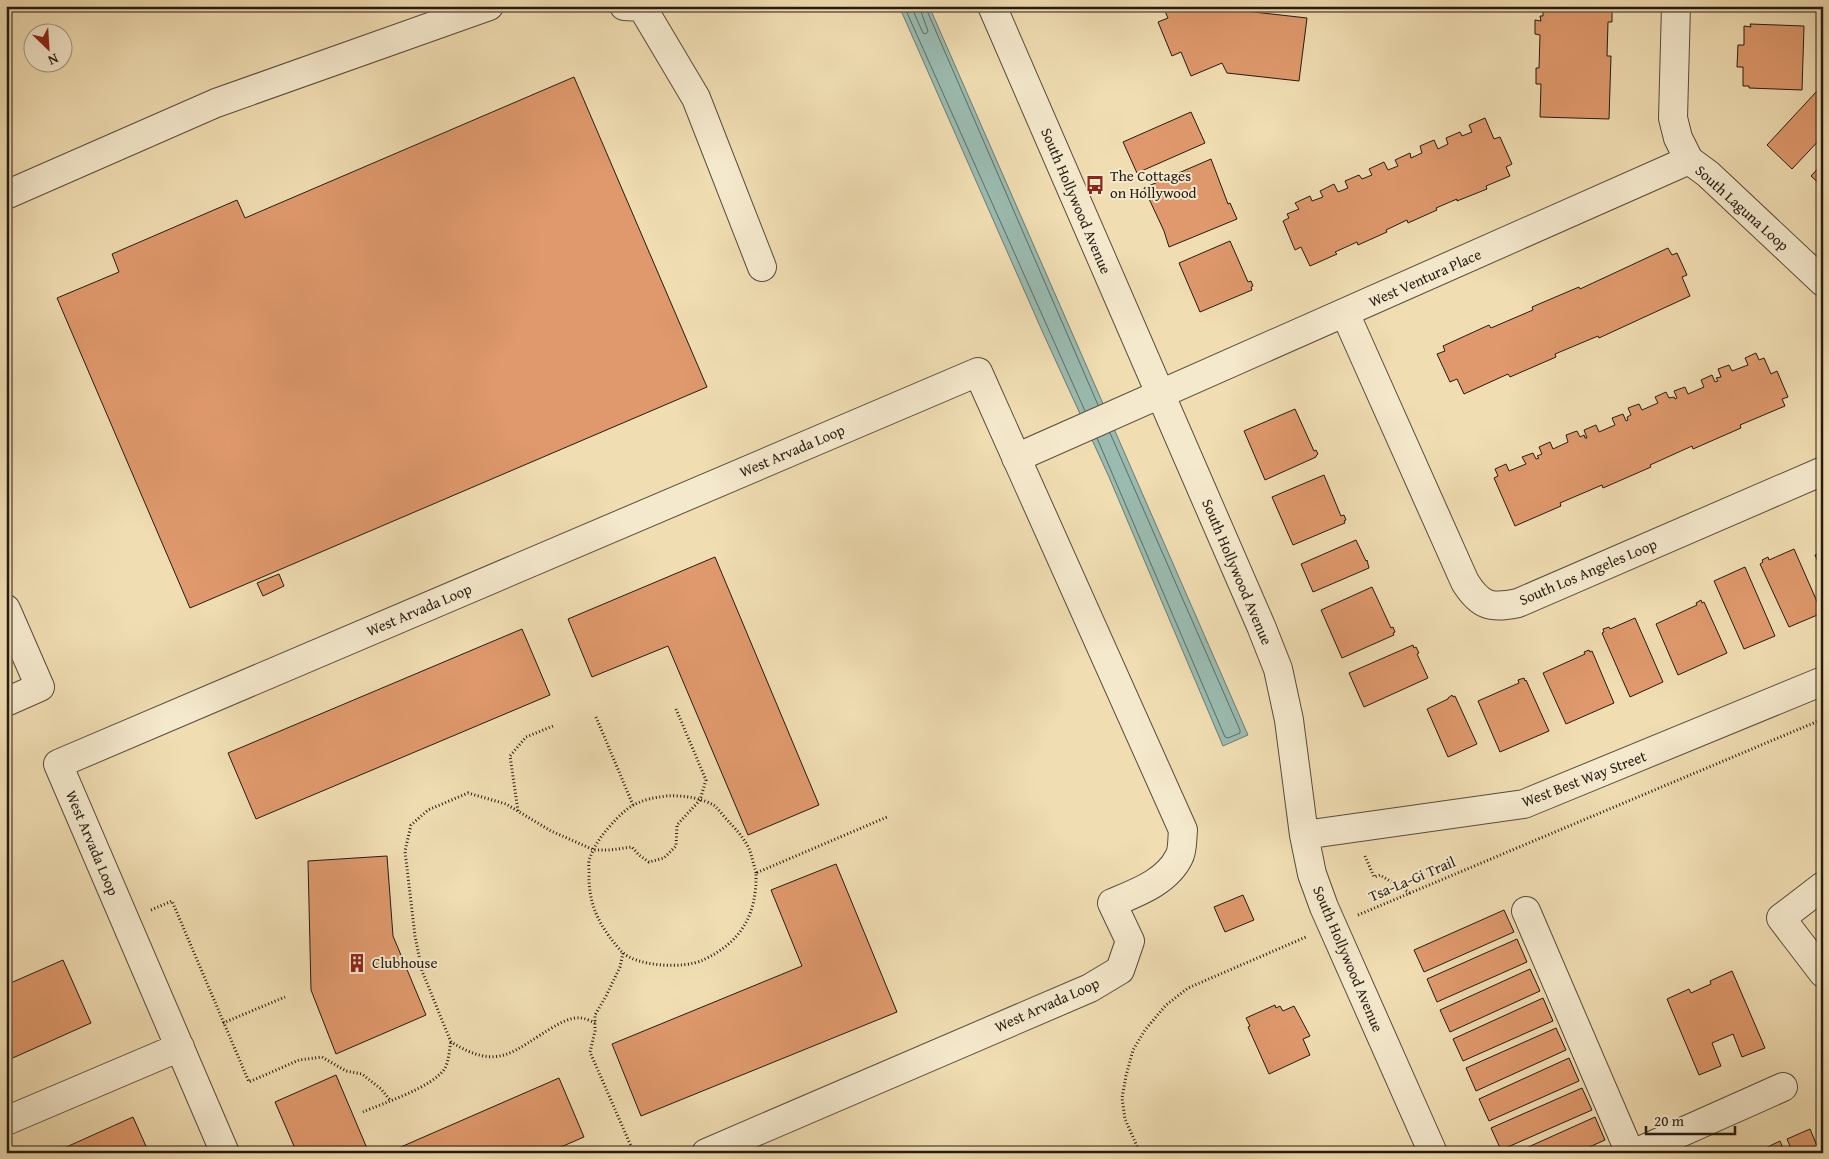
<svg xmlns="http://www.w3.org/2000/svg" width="1829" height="1159" viewBox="0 0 1829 1159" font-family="'Gentium Book Plus',serif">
  <rect width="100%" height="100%" fill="#f0ddb2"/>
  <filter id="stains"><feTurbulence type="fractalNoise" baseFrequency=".004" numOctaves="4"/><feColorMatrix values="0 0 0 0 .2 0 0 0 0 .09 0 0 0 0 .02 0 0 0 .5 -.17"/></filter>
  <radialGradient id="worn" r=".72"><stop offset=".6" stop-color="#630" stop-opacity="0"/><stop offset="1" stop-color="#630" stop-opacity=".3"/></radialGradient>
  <path fill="#9abbb0" stroke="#6b7b71" d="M899 6H929L1248 735 1223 746 1109 477 1043 333Z"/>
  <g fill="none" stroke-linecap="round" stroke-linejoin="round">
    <path stroke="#5f6b61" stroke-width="1" d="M904 6 1085 411
      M911 6 923 33 926 34 928 31 919 6
      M925 6 1098 405
      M1097 438 1225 737 1228 738 1240 733V730L1110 433"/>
  </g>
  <path fill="#df996c" stroke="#241b12" d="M1159 6H1234L1236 10 1307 18 1299 81 1227 73 1222 63 1191 76 1181 52 1172 56 1158 22 1168 18 1164 9 1161 10Z
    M1543 6H1612V22H1608L1607 56H1611L1609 119 1540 117 1541 84H1536V68H1539L1540 35 1535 34V20L1541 21 1540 16H1543Z
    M1750 24 1804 26 1802 90 1749 88V86H1743V67H1737L1738 45H1744V26L1751 27Z
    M574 77 707 387 190 608 57 298 119 272 112 254 237 200 245 218Z
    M1817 91 1823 97V136L1792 169 1767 145Z
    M1191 112 1205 143 1137 173 1123 142Z
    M1485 118 1494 139 1500 137 1512 164 1506 167 1510 176 1486 186 1487 189 1457 201V199L1436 208 1437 210 1408 223 1407 220 1386 230 1387 232 1358 245 1357 242 1335 252 1337 254 1310 266 1301 247 1295 250 1283 221 1289 218 1287 214 1299 209 1295 203 1310 196 1312 201 1323 197 1320 191 1334 184 1338 192 1348 188 1345 181 1359 175 1362 179 1372 175 1369 169 1384 162 1388 170 1398 166 1395 160 1410 153 1411 158 1422 153 1420 146 1434 140 1438 149 1448 144 1446 138 1460 132 1462 136 1472 132 1469 125Z
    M1211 159 1228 204 1230 203 1237 219 1169 247 1164 231 1144 188Z
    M1823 163V187L1811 176Z
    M1230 241 1248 282 1251 281 1253 286 1251 287 1252 290 1200 312 1179 263Z
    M1668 248 1672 255 1677 253 1687 275 1682 277 1690 296 1599 338 1598 336 1555 354 1556 357 1510 377 1508 374 1464 394 1457 379 1450 382 1437 354 1445 351 1443 346 1489 325 1491 328 1533 310 1532 307 1579 287 1580 289Z
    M1756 353 1759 360 1764 358 1771 374 1777 371 1788 397 1782 399 1785 406 1740 425 1741 428 1693 449 1692 446 1650 465 1651 467 1603 488 1602 485 1560 503 1561 506 1515 526 1494 478 1498 476 1495 469 1506 464 1509 471 1526 464 1522 457 1533 453 1536 459 1539 458 1537 456 1542 454 1539 447 1550 442 1553 449 1568 442 1566 435 1577 431 1580 437 1584 435 1585 438H1587L1584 430 1596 425 1599 432 1615 425 1612 418 1623 414 1626 421 1628 420 1627 417 1631 415 1628 408 1639 404 1642 410 1658 403 1655 397 1666 392 1669 398 1674 397 1675 399 1677 398 1674 391 1685 387 1688 394 1704 387 1701 380 1712 375 1715 382 1718 381 1716 378 1721 377 1718 369 1729 365 1732 371 1748 365 1745 358Z
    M1295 409 1314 451 1316 450 1318 454 1316 456V457L1265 480 1244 431Z
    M1324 475 1341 516 1344 515 1346 520 1344 521 1345 523 1293 545 1272 497Z
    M1356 540 1366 561 1367 560 1369 568 1313 592 1301 564Z
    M1794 549 1822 613 1789 627 1760 564 1763 562 1762 560 1768 557 1769 560Z
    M1823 552V573L1815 555Z
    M715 557 819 805 748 835 668 646 592 677 568 619Z
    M1745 567 1775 636 1744 649 1714 581Z
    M279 574 284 586 263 596 257 583Z
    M1372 587 1391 628 1393 627 1395 632 1393 633 1394 635 1342 658 1321 610Z
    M1701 600 1702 603 1704 602 1727 653 1678 675 1656 624 1697 605 1696 603Z
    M1635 618 1663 682 1630 697 1602 633 1604 632 1603 629 1609 627 1610 629Z
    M522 629 550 695 256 819 228 753Z
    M1413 645 1414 648 1416 647 1419 653 1417 654 1428 678 1364 707 1349 673Z
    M1589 650 1590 652 1592 651 1614 703 1566 724 1543 673 1585 654 1584 652Z
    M1524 678 1525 681 1526 680 1549 731 1500 752 1478 701 1519 683 1518 680Z
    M1452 695 1453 697 1455 696 1477 744 1448 757 1427 709 1448 699V698Z
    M387 856 393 936 426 1015 336 1054 311 990 308 861Z
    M836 864 897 1012 641 1116 612 1044 802 966 771 890Z
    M1243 895 1254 920 1225 932 1214 907Z
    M1504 910 1514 932 1424 972 1414 950Z
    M1517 939 1527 962 1437 1002 1427 979Z
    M63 960 91 1023 6 1061V985Z
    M1530 969 1540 991 1450 1032 1440 1010Z
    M1732 971 1765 1048 1742 1057 1733 1034 1712 1043 1721 1066 1699 1075 1667 999 1689 989 1691 993 1711 984 1710 981Z
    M1543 998 1553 1021 1463 1061 1453 1039Z
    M1275 1005 1276 1008 1280 1006 1283 1011 1294 1006 1310 1036 1303 1039 1310 1055 1269 1074 1248 1027 1250 1026 1246 1018Z
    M1556 1028 1566 1050 1476 1091 1466 1068Z
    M1569 1058 1579 1081 1489 1121 1479 1099Z
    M336 1075 369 1153H297L275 1102Z
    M559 1078 584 1137 547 1153H387Z
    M1582 1088 1592 1110 1501 1150 1491 1128Z
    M133 1117 149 1153H53Z
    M1595 1117 1605 1140 1576 1153H1515Z
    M1810 1129 1820 1153H1793L1787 1139Z
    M1780 1141 1785 1153H1755Z
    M1608 1147 1611 1153H1594Z"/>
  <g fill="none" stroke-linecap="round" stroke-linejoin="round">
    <g stroke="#574c3a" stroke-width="30">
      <path id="minor" d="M624 6 642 7 696 98 762 267
        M992 6 1261 626 1278 669 1289 720 1304 835 1312 874 1324 907 1433 1153
        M1676 6 1673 118 1678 138 1689 160 1708 174 1823 282
        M6 195 216 103 489 6
        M1345 313 1465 582C1480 606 1491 609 1518 603L1823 471
        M1016 458 1689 160
        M6 609 40 687 6 702
        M1304 835 1524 804 1823 681
        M1823 886 1781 918 1823 973
        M1526 911 1630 1153
        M6 1121 180 1047
        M225 1153 58 764 978 372 1183 830C1182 838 1183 850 1179 857 1167 882 1136 893 1112 903L1130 941 1120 970 1090 988 706 1153
        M1635 1153 1783 1087"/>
    </g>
    <path stroke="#241b12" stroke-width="3" stroke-dasharray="1 2.5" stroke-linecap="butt" d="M596 717 633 805
      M518 811 510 756 526 737 553 726
      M1365 856 1374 877 1380 875 1410 893
      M756 873C754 865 752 858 750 851 746 841 737 830 730 823 725 818 720 811 715 806 703 798 682 795 667 796 640 799 628 805 610 826 601 836 594 846 590 858 588 862 589 868 589 873 588 905 600 927 621 951 636 967 684 969 703 960 742 942 757 914 756 873L887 817
      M151 910 172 901 249 1082 299 1060 322 1057 346 1071 362 1074 381 1089 390 1100
      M1358 915 1823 719
      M623 953 620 967 606 996 595 1015V1031L590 1052 634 1153
      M223 1023 285 997
      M595 1023C591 1021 585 1018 580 1018 572 1017 562 1022 555 1026 512 1051 500 1072 451 1042L422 971 415 936 405 851 411 825 428 810 468 793 506 804 551 831 594 850H610L632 847 639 855 649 862 664 858 676 846 677 825 700 800 706 780 676 709
      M363 1112C383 1103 434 1087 445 1068 449 1061 449 1050 451 1042
      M1140 1153 1125 1119 1122 1098 1126 1076 1133 1050 1145 1030 1166 1005 1188 988 1306 937"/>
    <use href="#minor" stroke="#f5e9cd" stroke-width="28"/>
  </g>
  <defs>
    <g id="bus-bare" transform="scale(1.5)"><path d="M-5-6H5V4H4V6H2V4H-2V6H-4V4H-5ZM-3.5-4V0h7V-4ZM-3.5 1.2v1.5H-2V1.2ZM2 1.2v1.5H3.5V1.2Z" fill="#8f2418" stroke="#f5e9cd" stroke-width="2.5" paint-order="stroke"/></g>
    <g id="building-bare" transform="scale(1.5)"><path d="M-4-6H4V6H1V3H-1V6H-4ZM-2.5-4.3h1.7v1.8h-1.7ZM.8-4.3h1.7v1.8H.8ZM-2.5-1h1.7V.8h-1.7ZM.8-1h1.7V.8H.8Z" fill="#8f2418" stroke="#f5e9cd" stroke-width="2.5" paint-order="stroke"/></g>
  </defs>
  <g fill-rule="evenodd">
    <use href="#bus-bare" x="1095" y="185"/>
    <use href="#building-bare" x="357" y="963"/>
  </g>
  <g text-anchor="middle" stroke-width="4" stroke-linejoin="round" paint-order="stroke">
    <g font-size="15" fill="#241b12" stroke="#f5e9cd" text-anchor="start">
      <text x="1110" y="181">The Cottages<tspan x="1110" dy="17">on Hollywood</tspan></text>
      <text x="372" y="968">Clubhouse</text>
    </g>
    <g font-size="15" fill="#241b12" stroke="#f5e9cd">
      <text transform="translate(1076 201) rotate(67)" y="5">South Hollywood Avenue</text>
      <text transform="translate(1742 208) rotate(42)" y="5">South Laguna Loop</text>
      <text transform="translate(1425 278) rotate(-24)" y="5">West Ventura Place</text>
      <text transform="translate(792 451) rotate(-23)" y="5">West Arvada Loop</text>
      <text transform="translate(1237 572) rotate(67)" y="5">South Hollywood Avenue</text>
      <text transform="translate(1588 572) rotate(-23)" y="5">South Los Angeles Loop</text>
      <text transform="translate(419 610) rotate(-23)" y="5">West Arvada Loop</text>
      <text transform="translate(1584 779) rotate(-21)" y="5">West Best Way Street</text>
      <text transform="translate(92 843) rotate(67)" y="5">West Arvada Loop</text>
      <text transform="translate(1412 879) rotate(-23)" y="5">Tsa-La-Gi Trail</text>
      <text transform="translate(1348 959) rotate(67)" y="5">South Hollywood Avenue</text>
      <text transform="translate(1047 1005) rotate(-24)" y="5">West Arvada Loop</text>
    </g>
  </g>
  <rect width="1829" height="1159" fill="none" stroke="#f0ddb2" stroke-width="25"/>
  <rect x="8" y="8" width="1814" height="1144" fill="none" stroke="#241b12" stroke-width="2.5"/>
  <rect x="12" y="12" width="1804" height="1134" fill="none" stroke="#241b12"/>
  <g transform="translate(48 48) rotate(155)"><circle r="24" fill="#f5e9cd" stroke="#a19782"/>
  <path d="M0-4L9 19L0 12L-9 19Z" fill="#8f2418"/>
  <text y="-8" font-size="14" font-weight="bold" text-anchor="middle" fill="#241b12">N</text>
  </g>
  <path d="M1646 1126v8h89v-8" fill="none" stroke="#241b12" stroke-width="2.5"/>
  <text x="1654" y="1126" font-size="15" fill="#241b12" stroke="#f5e9cd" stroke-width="4" paint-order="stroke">20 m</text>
  <rect width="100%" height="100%" filter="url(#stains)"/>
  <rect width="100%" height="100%" fill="url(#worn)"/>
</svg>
